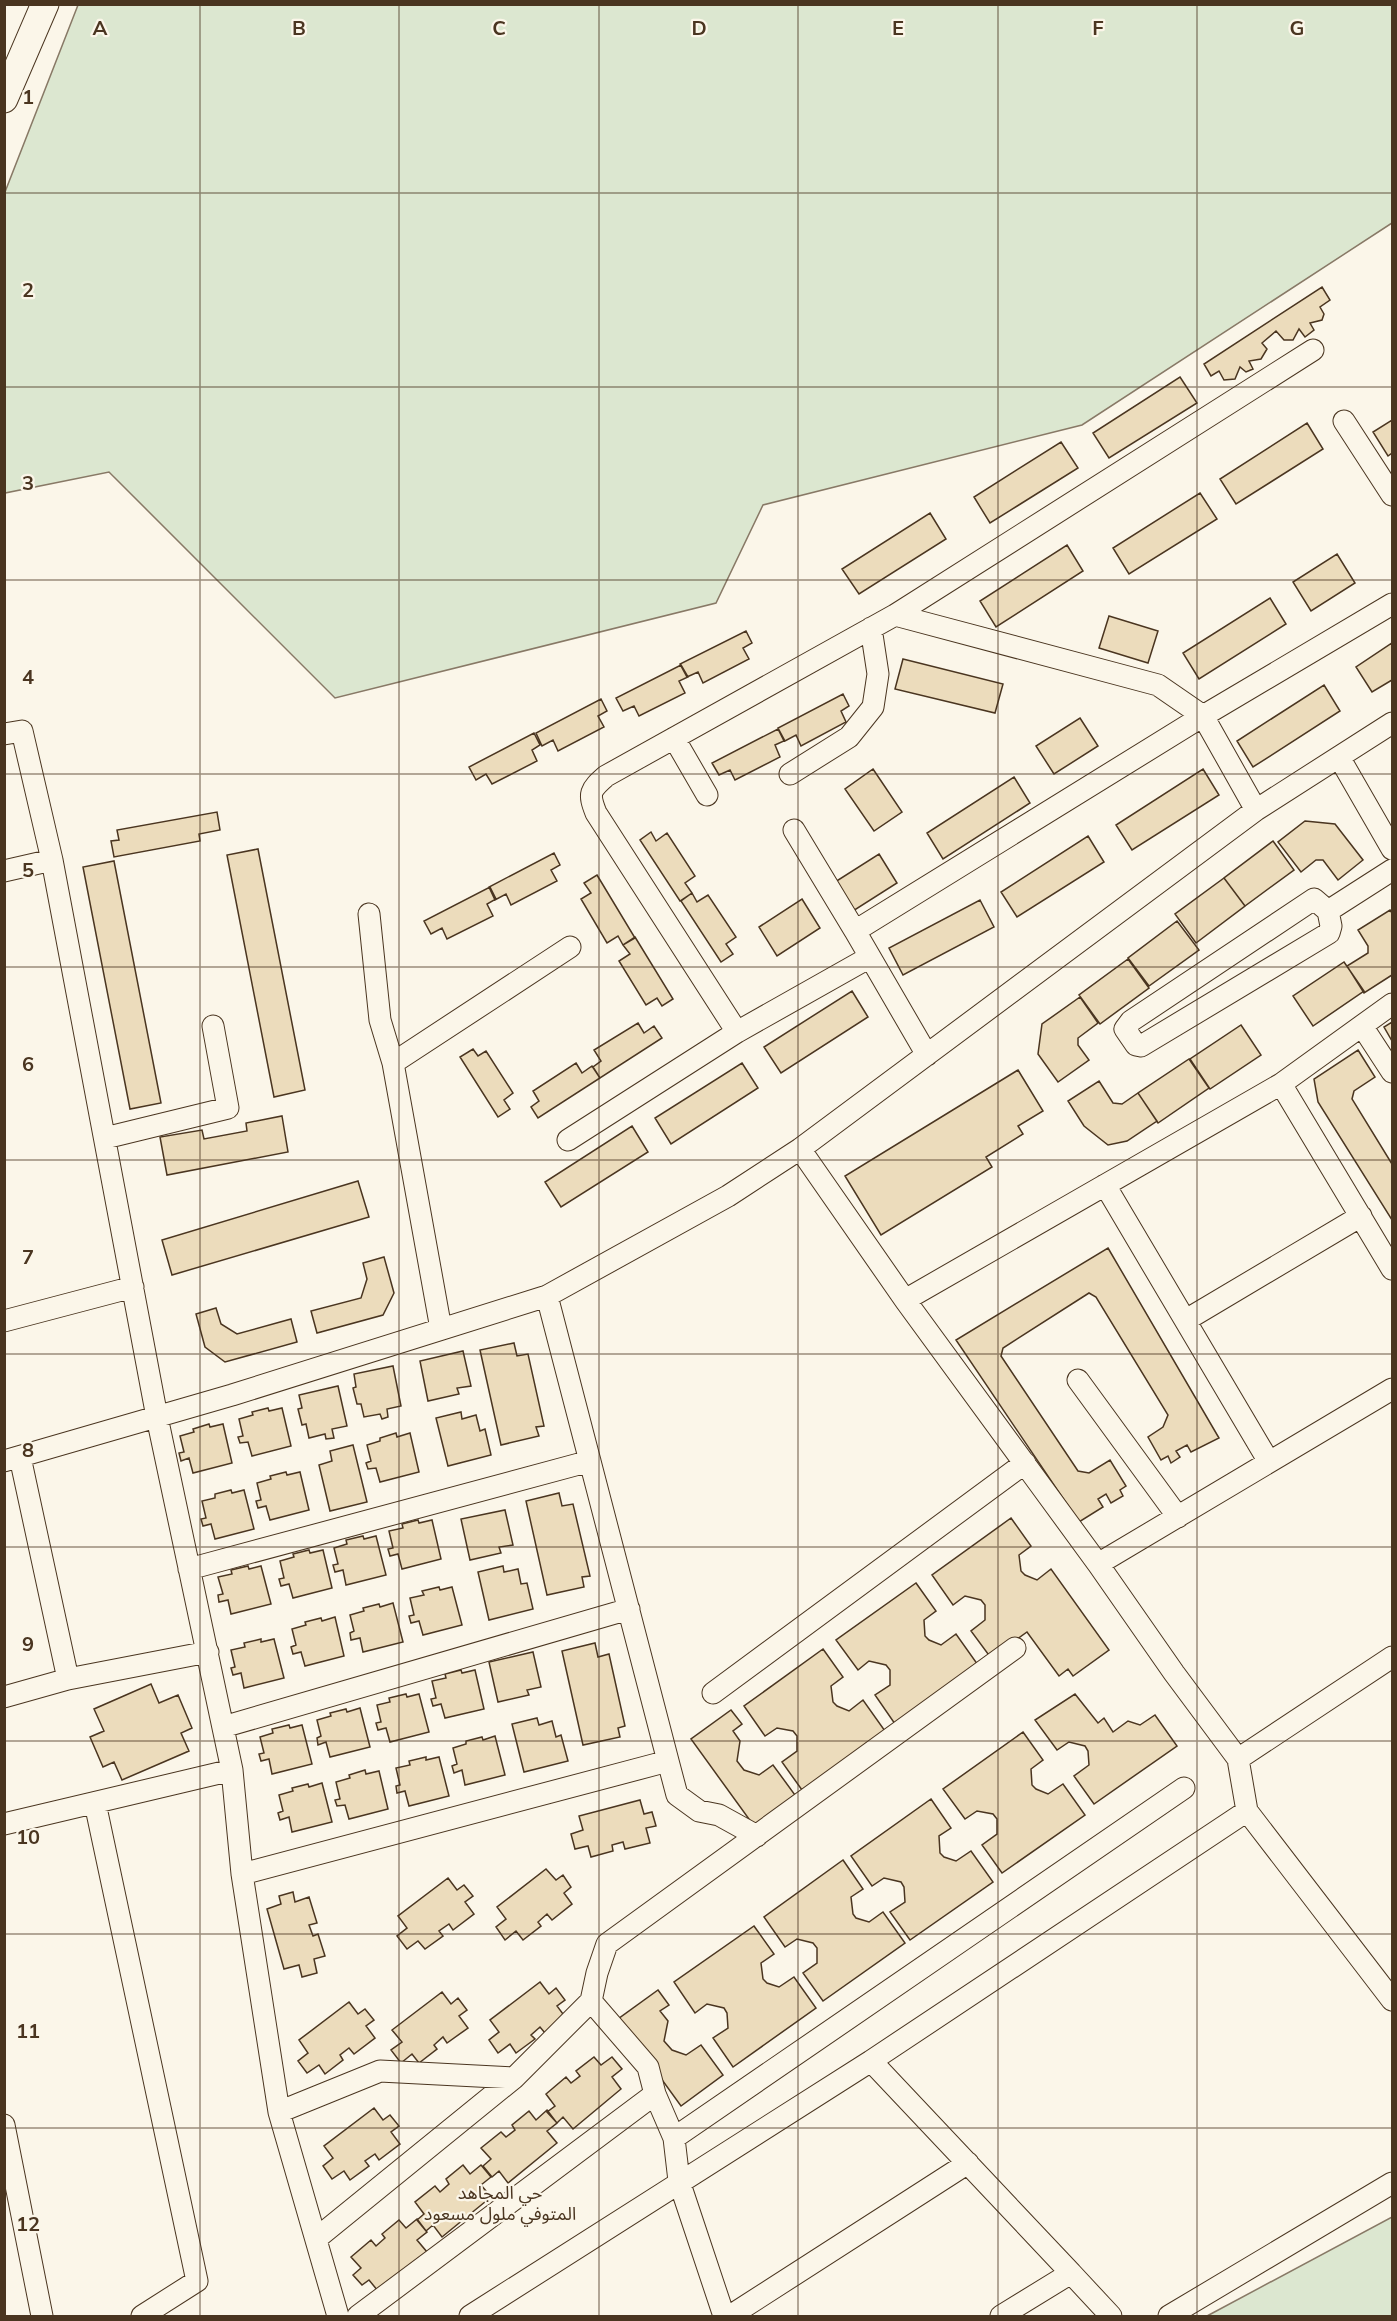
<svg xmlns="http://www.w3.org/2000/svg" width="1397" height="2321" viewBox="0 0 1397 2321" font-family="Mulish,'Noto Sans Arabic',sans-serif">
  <rect width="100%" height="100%" fill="#fbf6e9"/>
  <path fill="#dce7d0" stroke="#887966" stroke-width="1.5" d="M78 5H1392V223L1082 425 763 505 716 603 335 698 109 472 5 493V192Z
    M1392 2217V2316H1207Z"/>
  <path fill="#ecdcbc" stroke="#4a3520" stroke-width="1.5" d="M1322 287 1330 300 1320 307 1324 314 1322 320 1310 323 1314 330 1305 337 1299 329 1293 340H1284L1276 331 1262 343 1267 349 1261 359 1249 361 1253 369 1246 372 1240 367 1235 379 1224 380 1219 371 1211 376 1204 364Z
    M1180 377 1197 403 1109 458 1093 433Z
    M1392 420V453L1388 456 1373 432Z
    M1307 423 1323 449 1236 504 1220 479Z
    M1061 442 1078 468 990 523 974 497Z
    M1200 493 1217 519 1129 574 1113 548Z
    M930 513 946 539 859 594 842 569Z
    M1067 545 1083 571 996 627 980 601Z
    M1337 554 1355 583 1311 611 1293 582Z
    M1270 598 1286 624 1199 679 1183 653Z
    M1109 616 1158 631 1148 663 1099 648Z
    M746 631 752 643 743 648 749 659 703 683 698 672 687 677 680 664Z
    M1392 643V680L1372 692 1356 667Z
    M903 659 1003 684 995 713 895 689Z
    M681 665 688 677 679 681 685 693 639 716 634 706 623 711 616 698Z
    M1324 685 1340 711 1253 767 1237 741Z
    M843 694 849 706 841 711 846 722 801 746 796 735 785 741 778 728Z
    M601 699 607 711 598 716 604 727 558 751 553 740 542 746 536 733Z
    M1080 718 1098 746 1054 774 1036 746Z
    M778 729 784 741 775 745 780 757 735 780 730 770 719 775 712 763Z
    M534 733 540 745 532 750 537 761 492 784 486 774 476 780 469 767Z
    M873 769 902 812 874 831 845 789Z
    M1203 769 1219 795 1132 850 1116 825Z
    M1014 777 1030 803 943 859 927 833Z
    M217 812 220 830 199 834 200 841 114 857 111 841 119 840 117 830Z
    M1305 821 1335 824 1363 860 1338 880 1323 860H1316L1301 872 1278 842Z
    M651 832 656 841 667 833 695 876 685 883 692 893 680 901 640 840Z
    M1088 836 1104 862 1017 917 1001 892Z
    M1273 841 1294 870 1245 906 1224 878Z
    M258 849 305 1090 274 1097 227 855Z
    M554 853 560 865 551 870 557 881 511 905 506 894 495 900 489 887Z
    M879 854 897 883 853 911 835 882Z
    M114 861 161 1103 130 1109 83 867Z
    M597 875 635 938 623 945 618 936 607 943 581 899 591 893 584 883Z
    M1224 878 1245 906 1196 943 1175 914Z
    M490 887 496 899 487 904 493 916 447 939 442 928 431 934 424 921Z
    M692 893 697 902 708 895 736 937 726 944 733 954 721 962 681 901Z
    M802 899 820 928 777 956 759 927Z
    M980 900 994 927 903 975 889 948Z
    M1390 910 1392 913V975L1364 993 1347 966 1368 953V946L1358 930Z
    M1177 921 1199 950 1149 986 1128 958Z
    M635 937 673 999 662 1006 657 998 646 1005 619 961 630 954 623 945Z
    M1128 959 1149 988 1100 1024 1079 995Z
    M1344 962 1364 991 1313 1026 1293 996Z
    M852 991 868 1017 781 1073 764 1047Z
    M1080 997 1098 1023 1078 1038V1045L1089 1060 1058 1082 1038 1054 1042 1024Z
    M1392 1022V1041L1384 1027Z
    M638 1023 644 1033 654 1026 662 1038 600 1078 593 1067 601 1061 594 1050Z
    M1241 1025 1261 1055 1210 1089 1190 1059Z
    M473 1049 478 1056 486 1051 513 1093 504 1100 510 1109 498 1117 460 1057Z
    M1358 1050 1375 1077 1354 1091 1352 1099 1392 1164V1220L1318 1102 1314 1079Z
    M1189 1059 1209 1088 1158 1123 1138 1093Z
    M576 1063 582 1073 592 1066 600 1078 538 1118 531 1107 539 1101 533 1091Z
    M742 1063 758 1088 671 1144 655 1118Z
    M1018 1070 1043 1111 1018 1126 1023 1134 986 1157 992 1167 881 1235 845 1176Z
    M1099 1081 1113 1103 1122 1104 1138 1093 1157 1121 1127 1141 1108 1145 1084 1126 1068 1101Z
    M282 1116 288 1152 167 1175 160 1137 202 1130 204 1139 247 1131 246 1123Z
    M632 1126 648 1152 561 1207 545 1182Z
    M358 1181 369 1217 172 1275 162 1240Z
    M1108 1248 1219 1438 1191 1452 1187 1445 1176 1451 1180 1457 1171 1463 1168 1456 1161 1460 1148 1437 1163 1427 1168 1415 1096 1297 1089 1293 1003 1348 1001 1356 1078 1471 1089 1473 1110 1460 1126 1486 1120 1490 1123 1496 1111 1503 1106 1494 1098 1499 1103 1507 1079 1522 956 1340Z
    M384 1257 394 1293 383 1315 317 1333 311 1311 361 1298 367 1279 363 1263Z
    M216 1308 221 1324 237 1334 291 1319 297 1342 225 1362 205 1347 196 1314Z
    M514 1343 517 1356 528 1354 544 1426 536 1427 539 1436 501 1445 480 1350Z
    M463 1351 471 1386 457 1388 459 1394 428 1401 420 1361Z
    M393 1366 401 1406 387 1409 388 1417 382 1419 380 1414 364 1417 361 1404H357L353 1388 356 1387 354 1374Z
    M338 1386 347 1426 332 1429 334 1438 326 1439 325 1434 309 1438 306 1424 302 1425 298 1409 302 1408 299 1395Z
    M268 1408 269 1411 282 1408 291 1446 252 1456 248 1442 240 1443 238 1437 243 1436 239 1419 253 1415 252 1412Z
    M461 1412 462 1419 476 1415 480 1431 485 1429 491 1455 448 1466 436 1418Z
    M209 1424 210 1427 223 1424 232 1463 193 1473 189 1458 181 1461 179 1453 184 1452 180 1436 194 1432 193 1429Z
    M396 1433 397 1437 410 1433 419 1472 380 1482 376 1468 368 1469 366 1463 371 1461 367 1445 380 1441V1438Z
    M353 1445 367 1502 330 1511 319 1465 332 1461 330 1451Z
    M286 1472 287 1475 300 1472 309 1510 270 1520 266 1506 258 1508 256 1501 261 1500 257 1483 271 1479 270 1476Z
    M231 1490 232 1493 244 1490 254 1529 215 1539 211 1524 203 1526 201 1519 206 1518 202 1501 215 1498V1494Z
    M559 1493 562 1506 573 1504 590 1576 582 1577 584 1587 547 1595 526 1501Z
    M505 1510 513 1545 499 1547 501 1553 470 1560 461 1519Z
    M1011 1518 1031 1546 1019 1555 1021 1571 1025 1575 1037 1580 1051 1569 1109 1650 1073 1676 1068 1669 1059 1676 1027 1632 991 1658 971 1631 985 1620V1605L981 1600 965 1596 953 1605 932 1575Z
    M418 1520 419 1523 432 1520 441 1559 402 1569 398 1554 390 1556 388 1549 393 1548 389 1531 403 1528 402 1524Z
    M363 1536 364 1539 376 1536 386 1575 346 1585 343 1570 335 1572 333 1565 338 1564 334 1548 347 1544 346 1540Z
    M309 1550 310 1553 323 1550 332 1588 293 1598 289 1584 281 1586 279 1579 284 1578 280 1561 294 1557 293 1554Z
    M248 1566 249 1569 261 1566 271 1604 231 1614 228 1600 219 1602 218 1595 223 1594 218 1577 232 1574 231 1570Z
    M503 1566 504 1572 518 1569 521 1584 527 1583 533 1609 489 1620 478 1572Z
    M916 1583 936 1611 924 1620 925 1636 929 1640 941 1645 956 1634 978 1665 895 1724 875 1695 890 1685V1670L886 1665 869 1661 858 1670 836 1640Z
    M439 1587 440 1590 452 1587 462 1625 423 1635 419 1621 411 1623 409 1616 414 1615 410 1598 424 1595 422 1591Z
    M393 1603 403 1642 363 1652 360 1638 351 1640 350 1633 354 1631 350 1615 364 1611 363 1608 379 1604 380 1607Z
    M335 1617 344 1656 305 1666 301 1652 293 1654 291 1647 296 1645 292 1629 306 1625 305 1622 321 1618 322 1621Z
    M261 1639V1642L274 1639 284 1678 244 1688 241 1673 233 1675 231 1668 235 1667 231 1650 245 1647 244 1643Z
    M595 1643 598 1657 609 1654 625 1726 618 1728 620 1737 583 1745 562 1651Z
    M823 1649 843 1677 831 1686 833 1702 837 1706 849 1711 863 1700 885 1731 802 1790 782 1762 797 1751V1736L793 1731 777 1728 765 1736 744 1706Z
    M533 1652 541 1687 527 1690 529 1695 498 1702 489 1662Z
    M461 1670 462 1673 475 1670 484 1709 445 1718 441 1704 433 1706 431 1699 436 1698 432 1681 446 1678 445 1674Z
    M151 1684 159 1703 178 1695 192 1728 181 1733 189 1751 122 1780 114 1762 103 1767 90 1737 104 1731 94 1709Z
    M406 1694 407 1697 419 1694 429 1732 390 1742 386 1728 378 1730 376 1723 381 1722 377 1705 390 1702 389 1698Z
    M1075 1694 1098 1723 1104 1718 1113 1732 1128 1721 1140 1725 1155 1715 1177 1746 1094 1804 1074 1776 1089 1765 1088 1751 1085 1746 1069 1742 1057 1750 1035 1720Z
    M360 1708 370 1747 330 1757 326 1742 318 1745 317 1738 321 1736 317 1720 331 1716 330 1713 346 1709 347 1712Z
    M731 1710 742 1724 733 1731 740 1741 737 1761 744 1770 759 1775 773 1765 795 1795 754 1826 691 1739Z
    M537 1718 539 1725 552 1721 556 1737 561 1735 568 1761 524 1772 512 1724Z
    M289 1725 290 1728 302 1725 312 1764 272 1774 269 1759 261 1761 259 1754 264 1753 260 1737 273 1733 272 1729Z
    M1023 1732 1043 1760 1031 1769 1032 1785 1036 1789 1048 1794 1063 1784 1085 1815 1002 1873 982 1845 997 1834V1819L993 1814 977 1811 965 1819 943 1789Z
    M495 1736 505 1775 465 1785 462 1770 454 1773 452 1766 457 1764 453 1748 466 1744V1741L482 1737 483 1740Z
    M426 1757V1760L439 1757 449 1796 409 1806 405 1791 397 1793 396 1786 400 1785 396 1768 410 1765 409 1761Z
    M365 1770 366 1774 379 1771 388 1809 349 1819 345 1805 337 1806 335 1800 340 1799 336 1782 350 1778 349 1775Z
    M322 1783 332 1822 292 1832 289 1817 280 1820 278 1813 283 1811 279 1795 293 1791 292 1788 308 1784 309 1787Z
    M931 1799 951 1828 939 1836 940 1853 944 1857 956 1861 971 1851 993 1882 910 1940 890 1912 905 1902 904 1887 901 1882 884 1878 872 1886 851 1856Z
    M640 1800 644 1814 652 1812 656 1826 646 1828 650 1843 625 1849 623 1842 612 1845 613 1851 591 1857 588 1846 575 1849 571 1834 583 1830 579 1816Z
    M843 1860 863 1889 851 1897 853 1914 856 1918 869 1922 883 1912 905 1943 823 2001 803 1973 817 1963V1948L813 1943 797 1939 785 1947 764 1917Z
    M546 1869 556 1880 563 1875 571 1887 564 1893 572 1904 552 1920 547 1914 538 1922 541 1926 523 1940 516 1931 505 1940 496 1927 506 1919 497 1907Z
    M448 1878 457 1890 464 1885 473 1896 465 1902 474 1914 453 1930 449 1924 439 1931 443 1936 425 1949 418 1941 407 1949 397 1936 407 1928 398 1916Z
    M293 1892 295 1902 309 1897 317 1923 309 1925 313 1936 318 1934 325 1956 314 1959 317 1973 302 1977 299 1965 284 1969 267 1909 281 1904 279 1896Z
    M754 1926 774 1954 761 1963 763 1979 767 1983 779 1987 794 1977 816 2008 733 2067 713 2038 728 2028 727 2013 724 2008 707 2004 695 2013 674 1982Z
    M540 1982 549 1994 556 1988 565 2000 557 2006 566 2018 545 2033 540 2027 531 2035 535 2039 516 2053 510 2044 498 2053 489 2040 499 2032 490 2020Z
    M658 1990 669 2005 660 2011 668 2021 664 2041 672 2050 686 2055 701 2045 723 2075 681 2106 618 2019Z
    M442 1992 451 2004 458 1998 467 2010 459 2016 468 2028 447 2043 443 2037 434 2045 437 2049 419 2063 412 2054 401 2063 391 2050 402 2042 392 2030Z
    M349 2002 358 2014 365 2009 374 2020 366 2026 375 2038 354 2054 349 2048 340 2055 343 2060 325 2074 319 2065 307 2073 298 2061 308 2053 299 2040Z
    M594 2057 601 2065 612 2057 622 2069 612 2077 621 2089 573 2129 563 2117 557 2123 547 2112 555 2106 546 2094 566 2077 571 2083 580 2076 576 2071Z
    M374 2108 383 2120 390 2115 399 2126 391 2132 400 2144 379 2160 375 2154 365 2161 369 2166 350 2180 344 2171 332 2179 323 2166 333 2158 324 2146Z
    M547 2110 557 2123 547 2131 557 2143 508 2183 499 2171 492 2177 483 2166 491 2159 481 2148 501 2132 506 2137 515 2130 512 2125 529 2111 536 2120Z
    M463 2165 470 2174 481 2165 491 2177 481 2185 491 2197 442 2237 433 2225 426 2231 417 2220 424 2214 415 2202 435 2186 440 2192 449 2184 446 2179Z
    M417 2219 427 2232 417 2240 427 2252 378 2291 369 2280 362 2285 353 2275 361 2268 351 2257 371 2240 376 2246 385 2238 382 2234 399 2220 406 2228Z"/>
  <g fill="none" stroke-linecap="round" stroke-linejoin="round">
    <g stroke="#4a3520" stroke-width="23">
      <path id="minor" d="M1344 421 1392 495
        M4 734 22 731 52 860
        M674 738 707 795
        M1339 757 1392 849
        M790 774 849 737 873 707 878 674 871 628
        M1256 810 1203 716 1392 604
        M794 830 855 931
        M4 871 52 860 157 1417 232 1770 242 1874 279 2112 338 2316
        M1314 899 1328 911 1331 926 1329 933 1141 1046 1136 1045 1125 1029 1131 1021Z
        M1328 911 1392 870
        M369 914 380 1020 393 1063
        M1392 1004 1281 1084 1392 1269
        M1362 1026 1392 1072
        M737 1032 596 813C588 793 590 790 606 776L895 615
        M927 1055 855 931 1203 716 1158 685 895 615 1313 350
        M105 1138 228 1108 213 1026
        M568 1140 737 1032 870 957
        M800 1149 905 1300
        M1105 1185 1269 1462
        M1186 1320 1361 1216
        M4 1321 133 1287
        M441 1329 393 1063 570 947
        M1078 1380 1178 1517
        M20 1457 68 1679
        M4 1461 232 1395 547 1296 728 1196 800 1149 1256 810 1392 723
        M1098 1564 905 1300 1281 1084
        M189 1569 590 1461
        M713 1693 1025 1463
        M4 1697 68 1679 208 1652
        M223 1727 629 1609
        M1238 1759 1174 1673 1098 1564 1392 1389
        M668 1761 677 1795 699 1811 719 1815 757 1836
        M95 1803 197 2281 142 2316
        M1247 1811 1392 2000
        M4 1824 232 1770
        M242 1874 668 1761 547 1296
        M591 2001 597 1973 607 1944 1015 1648
        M871 2061 1247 1811 1238 1759 1392 1657
        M279 2112 380 2071 514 2078
        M4 2125 42 2316
        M674 2138 1184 1788
        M317 2238 514 2078 591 2001 648 2067 655 2094 674 2138 679 2181 724 2316
        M1071 2273 1111 2316
        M358 2316 655 2094
        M470 2316 871 2061 1071 2273 1001 2316
        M730 2316 968 2163
        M1169 2316 1392 2183"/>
    </g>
    <g stroke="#4a3520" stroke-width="29">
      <path id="major" d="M4 99 45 4"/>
    </g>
    <use href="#minor" stroke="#fbf6e9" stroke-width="21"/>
    <use href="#major" stroke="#fbf6e9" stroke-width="27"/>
  </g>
  <path fill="none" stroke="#4a3520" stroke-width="1.5" stroke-opacity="0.55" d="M200 4V2316M399 4V2316M599 4V2316M798 4V2316M998 4V2316M1197 4V2316M4 193H1392M4 387H1392M4 580H1392M4 774H1392M4 967H1392M4 1160H1392M4 1354H1392M4 1547H1392M4 1741H1392M4 1934H1392M4 2128H1392"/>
  <g text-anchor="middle" stroke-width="4.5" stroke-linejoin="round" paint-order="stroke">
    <g font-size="18" fill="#4a3520" stroke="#fbf6e9">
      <text x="500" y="2199">حي المجاهد<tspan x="500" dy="21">المتوفي ملول مسعود</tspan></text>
    </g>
  </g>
  <g font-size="20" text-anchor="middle" font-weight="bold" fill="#4a3520" stroke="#fbf6e9" stroke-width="4.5" stroke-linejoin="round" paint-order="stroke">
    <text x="100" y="35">A</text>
    <text x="299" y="35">B</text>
    <text x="499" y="35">C</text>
    <text x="699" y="35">D</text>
    <text x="898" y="35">E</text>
    <text x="1098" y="35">F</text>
    <text x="1297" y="35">G</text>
    <text x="28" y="104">1</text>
    <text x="28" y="297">2</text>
    <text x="28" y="490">3</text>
    <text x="28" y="684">4</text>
    <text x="28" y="877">5</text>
    <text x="28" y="1071">6</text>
    <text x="28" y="1264">7</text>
    <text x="28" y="1457">8</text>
    <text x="28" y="1651">9</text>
    <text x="28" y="1844">10</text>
    <text x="28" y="2038">11</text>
    <text x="28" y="2231">12</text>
  </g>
  <rect width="1397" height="2321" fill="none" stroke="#4a3520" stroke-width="12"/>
</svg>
